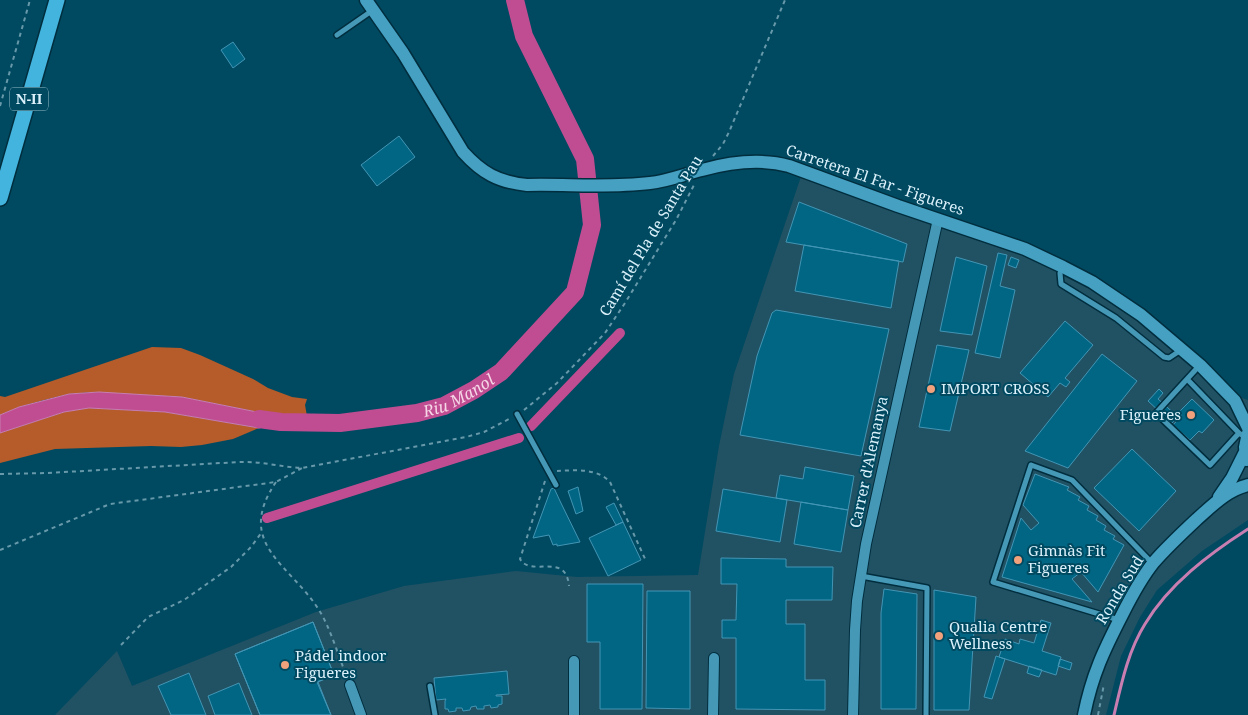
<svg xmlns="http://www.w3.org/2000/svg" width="1248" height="715" viewBox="0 0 1248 715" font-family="'Noto Serif',serif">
  <rect width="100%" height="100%" fill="#004a61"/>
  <path fill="#215264" d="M805 165 892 198 1015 239 1043 250 1083 269 1116 291 1239 397 1248 400V520L1202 551 1157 590 1140 617 1121 656 1106 715H55L117 651 132 686 316 612 404 586 516 571 577 577 698 575 719 446 734 374Z"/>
  <path fill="#b65b2a" d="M152 347 181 348 200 355 253 379 268 388 292 397 307 399 305 405 307 416 267 414 182 397 93 392 69 394 44 400 19 407 0 415V396L5 397Z
    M89 408 165 412 259 428 233 439 202 445 181 447 151 446 55 449 0 463V433L64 412Z"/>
  <path fill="#c04d92" stroke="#c87eb1" d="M99 392 182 397 267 414 307 416 259 428 165 412 89 408 64 412 0 433V415L19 407 69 394Z"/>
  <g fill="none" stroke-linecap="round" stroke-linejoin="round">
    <path stroke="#c87eb1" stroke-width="3" d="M1114 715C1121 685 1128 651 1145 624 1169 584 1209 554 1248 529"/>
    <path stroke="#c04d92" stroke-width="10" d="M531 426 620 333
      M267 518 519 438"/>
    <path stroke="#c04d92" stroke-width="18" id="s1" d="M259 419 281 422 340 423 417 413 444 406 474 390 501 372 575 292 592 225 585 159 524 36 515 0"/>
  </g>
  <path fill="#006684" stroke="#4395b4" d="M233 42 245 59 233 68 221 50Z
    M399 136 415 157 377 186 361 165Z
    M799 202 907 244 903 262 786 242Z
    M804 245 899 261 891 308 795 291Z
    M998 253 1007 255 1000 286 1015 290 1000 358 975 353Z
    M956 257 987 266 972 335 940 331Z
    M1011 257 1019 260 1016 268 1008 265Z
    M776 310 889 329 861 456 740 435 757 356 772 313Z
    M1065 321 1093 345 1065 378 1070 382 1066 387 1060 383 1048 397 1020 373Z
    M937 345 969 350 950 431 919 427Z
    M1102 354 1137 381 1068 468 1025 451Z
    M1159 389 1163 393 1158 399 1178 417 1172 423 1148 401Z
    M1192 399 1214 420 1202 433 1199 431 1190 440 1173 425 1182 415 1179 412Z
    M1132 449 1176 491 1139 531 1094 488Z
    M805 467 854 476 848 510 776 498 780 475 803 479Z
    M1035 474 1069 487 1067 490 1080 497 1078 500 1089 506 1087 510 1098 516 1096 520 1106 526 1104 530 1115 536 1113 539 1124 545 1098 592 1081 572 1072 579 1092 602 1002 577 1021 518 1031 530 1039 523 1023 505Z
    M578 487 583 511 576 514 568 491Z
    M554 488 560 501 580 542 557 546V544L553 545 549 535 533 538 551 489Z
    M723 489 787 500 780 542 716 531Z
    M801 502 848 510 841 552 794 544Z
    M614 503 623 522 616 525 606 507Z
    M623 522 641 560 608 576 589 538Z
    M721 558 786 559V567H833L832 600H786V624H805V680H825V710L736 709V638H722V620H736L737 584H721Z
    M587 584H643L642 709H600V642H587Z
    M884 589 917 594 916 709H881V613Z
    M934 590 976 597 969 710H934Z
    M647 591H690V709L646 708Z
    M1041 620 1051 623 1042 651 1061 657 1056 675 999 657 1005 639 1019 644 1020 639 1034 643Z
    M313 622 334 675 317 682 331 715H260L235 654Z
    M313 622 334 675 318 682 331 715H260L235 654Z
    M996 656 1005 659 992 699 984 697Z
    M1060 659 1072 663 1070 670 1058 666Z
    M1029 666 1042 670 1039 677 1027 673Z
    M507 671 509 694 496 695V696H502V704L498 705V707L491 708 490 705 484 706V709H477L476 706 471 707 470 710 463 711 462 708H456V711L449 712 448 709H445V701L446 699 436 700 434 678Z
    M189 673 206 715H171L158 686Z
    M239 683 252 715H215L208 696Z"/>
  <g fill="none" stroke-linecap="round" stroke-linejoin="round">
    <g stroke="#002e3e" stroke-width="8">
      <path id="lane" d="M337 35 373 10
        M1063 267 1060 273 1061 284 1116 318 1164 357 1169 358 1181 350
        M1199 366 1156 413 1210 465 1239 433 1246 438
        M1187 379 1239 433
        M517 414 556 485
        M861 576 927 588 926 715
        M1119 620 993 582 1031 465 1072 480 1152 563
        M430 686 435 715"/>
    </g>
    <g stroke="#002e3e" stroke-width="12">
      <path id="street" d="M574 661V715
        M350 685 361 715
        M713 715 714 658
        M853 715 855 630 857 601 866 544 938 219"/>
    </g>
    <g stroke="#002e3e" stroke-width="15">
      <path id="secondary" d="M366 0 403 53 463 152C482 173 498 182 527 185 568 184 609 188 650 183 668 181 685 174 702 170 731 162 760 158 789 166L898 206 1025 249 1063 267 1092 282 1141 315 1200 365 1235 401 1248 428
        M1246 460 1245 447 1248 433
        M1219 497 1232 478 1245 452
        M1084 715C1092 675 1104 650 1122 615 1131 597 1141 578 1154 562 1167 547 1182 533 1197 519 1213 505 1227 490 1248 485"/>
    </g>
    <g stroke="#002e3e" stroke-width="18">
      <path id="highway" d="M0 198 57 0"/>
    </g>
    <path stroke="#6799aa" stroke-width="2" stroke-dasharray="4 4" stroke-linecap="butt" d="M0 106 30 0
      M713 156 723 144 729 132 785 0
      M524 410 557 383 605 333 625 303 676 220 695 183
      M557 471C575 470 597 468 610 482L646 561
      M0 474 48 473 239 462C260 461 281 467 302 468L466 437 484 432 511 418
      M545 481 520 559C531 578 566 551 569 586
      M276 482C234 544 290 564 319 610 330 627 339 658 347 677
      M0 550 110 504 276 482 302 468
      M121 645 148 617 184 600 231 567 251 547 262 532
      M1098 715 1104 684"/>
    <use href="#lane" stroke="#4698b7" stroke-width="5"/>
    <use href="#street" stroke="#4698b7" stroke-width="10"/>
    <use href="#secondary" stroke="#45a0c2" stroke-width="12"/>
    <use href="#highway" stroke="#43b4dd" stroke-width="15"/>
  </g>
  <g fill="#f1a17b" stroke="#004a61" stroke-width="2">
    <circle cx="931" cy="389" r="5"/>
    <circle cx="1191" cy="415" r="5"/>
    <circle cx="1018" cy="560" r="5"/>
    <circle cx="939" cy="636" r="5"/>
    <circle cx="285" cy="665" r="5"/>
  </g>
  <g text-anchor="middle" stroke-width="4" stroke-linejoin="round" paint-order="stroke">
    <rect fill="#004a61" stroke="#99becc" stroke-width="1" x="10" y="87.5" width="38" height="23" rx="4"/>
    <g font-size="14" font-weight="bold" fill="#daf0fa">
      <text x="29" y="104">N-II</text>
    </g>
    <g font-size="15" fill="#daf0fa" stroke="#004a61">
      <text transform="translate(875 180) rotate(19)" y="5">Carretera El Far - Figueres</text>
      <text transform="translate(651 236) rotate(-59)" y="5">Camí del Pla de Santa Pau</text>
      <text transform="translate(869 462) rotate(-78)" y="5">Carrer d'Alemanya</text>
      <text transform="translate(1120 590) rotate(-59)" y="5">Ronda Sud</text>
    </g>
    <g font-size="15" fill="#daf0fa" stroke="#004a61" text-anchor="start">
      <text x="941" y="394">IMPORT CROSS</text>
      <text x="1181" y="420" text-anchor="end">Figueres</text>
      <text x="1028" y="556">Gimnàs Fit<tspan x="1028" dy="17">Figueres</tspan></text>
      <text x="949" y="632">Qualia Centre<tspan x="949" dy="17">Wellness</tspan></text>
      <text x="295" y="661">Pádel indoor<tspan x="295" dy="17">Figueres</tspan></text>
    </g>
    <g font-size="16" font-style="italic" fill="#f6d7e7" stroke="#004a61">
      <text dy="6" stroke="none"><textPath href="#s1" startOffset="204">Riu Manol</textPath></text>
    </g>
  </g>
</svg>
